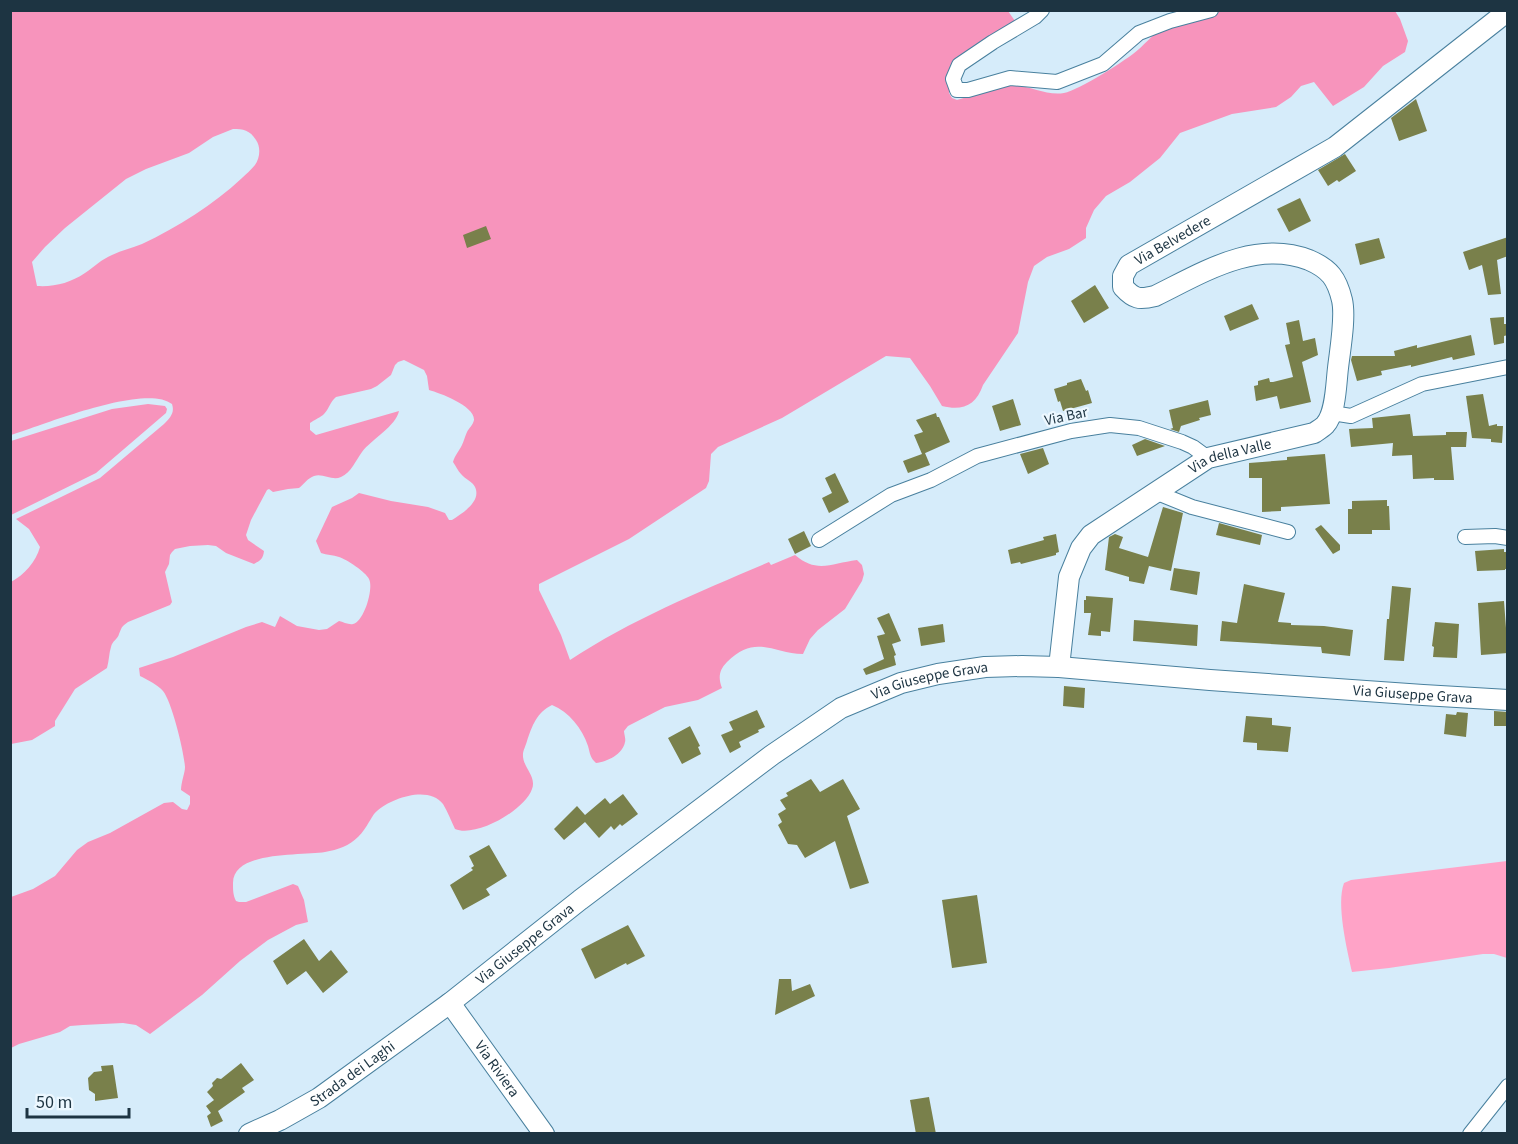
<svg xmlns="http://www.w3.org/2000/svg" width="1518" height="1144" viewBox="0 0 1518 1144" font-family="'Source Sans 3',sans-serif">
  <rect width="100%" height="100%" fill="#d6ecfa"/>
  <path fill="#ffa3c7" d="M1507 861V958L1494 954H1483L1389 968 1352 972C1347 949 1336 904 1344 883L1351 880Z"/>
  <path fill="#f794bc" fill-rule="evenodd" d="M11 11H1008L1015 21 965 53 949 80V93L952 98 957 100C976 95 994 84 1014 85 1031 86 1047 96 1064 93 1079 90 1127 60 1139 49 1146 43 1151 36 1160 31L1222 11H1395L1400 19 1408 41 1405 52 1383 66 1364 87 1333 106 1314 82 1301 86 1291 97 1276 107 1232 114 1180 133 1160 158 1130 182 1106 196 1094 210 1086 228V238L1069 249 1047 257 1034 266 1028 282 1018 333 983 385C976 406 962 411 942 406L930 386 910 358 886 356 782 418 718 447 711 454 709 481 706 488 629 539 539 584V590L561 635 570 660C632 619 701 591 769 562L771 565 795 555C817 574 832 563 857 560L862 565 864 574 862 581 845 609 818 630 810 639 803 654C773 654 756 633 727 662 719 670 718 678 722 688L698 700 665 707 628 726 624 731C624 733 626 740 625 742 623 754 607 762 596 763 590 758 590 753 588 746 582 728 569 712 552 705 537 712 532 726 527 741 526 745 523 751 523 754 522 767 537 776 532 789 525 810 476 838 455 829 451 821 448 812 443 804 429 785 391 798 377 811 373 814 372 818 369 822 363 833 355 842 343 847 338 849 331 851 325 852 303 856 233 850 233 883 233 890 233 895 236 901L239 902H246L293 884 298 886 304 900 308 922 296 925 268 940 240 961 202 995 150 1034 136 1025 123 1023 83 1025 70 1026 60 1032 19 1044 11 1048V897L33 889 55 876 77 850 88 842 110 833 164 803 173 802 182 809 187 810 190 804V796L181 790C181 782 185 773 185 767 184 752 172 702 163 691 158 685 148 680 140 676L139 668 173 657 246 627 262 622 275 627 280 616 297 626 319 630 327 629 339 621C343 622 349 625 353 624 364 622 374 588 369 579 366 572 346 559 339 557 333 555 327 555 321 553L316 541 332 507 352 498 359 493 391 501 428 507 445 513 449 520H452C461 514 482 502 475 487 473 482 465 479 461 474 458 471 456 466 453 462 455 455 459 451 462 445 464 441 465 436 467 432 469 428 473 425 474 420 475 406 440 393 429 390L427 376 424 370 404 360 398 362 395 365 391 375 377 386 371 389 336 397C330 402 329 409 324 414 321 417 314 420 310 423V430L316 435 399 411C396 426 372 439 362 452 356 460 351 473 341 477 332 481 323 473 314 476 308 478 304 484 299 488L288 489 273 492 269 489 267 490 251 520 246 535 248 540 264 551C263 559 261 560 254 564L226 553 216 546 208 545 190 546 175 549 172 552 170 555 169 564 165 572 172 602 170 605 128 622C121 627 122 627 119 634 118 639 112 641 111 647 109 653 109 661 107 668L75 689 55 721V726L32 740 11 744V582C24 575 36 562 40 547L29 529 16 519 100 478 164 424C170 418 175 413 172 404 145 383 43 425 11 435ZM233 129C243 129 250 130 256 140 261 147 260 158 255 165 251 170 246 174 242 178 213 205 178 227 142 244 132 248 122 250 112 255 102 259 94 267 85 273 70 283 55 287 37 286L32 262 45 247 65 228 126 179 146 169 189 153 213 137Z
    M148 404 165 406 167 409 166 413 96 473 11 515V441L112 409Z"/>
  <path fill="#79804b" d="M1416 99 1427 131 1399 141 1391 118Z
    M1345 154 1356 171 1339 182 1337 180 1328 186 1318 170Z
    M1300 198 1311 221 1289 232 1277 209Z
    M486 226 491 239 467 248 463 235Z
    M1508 237V256L1497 260 1501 294 1488 295 1482 265 1469 270 1463 252Z
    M1379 238 1385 258 1360 265 1355 244Z
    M1095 285 1109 308 1084 323 1071 301Z
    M1252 304 1259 319 1230 331 1224 316Z
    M1504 317V324H1508V335L1504 336V343L1494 345 1490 318Z
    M1299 320 1303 341 1315 338 1318 355 1302 362 1311 402 1280 409 1277 396 1256 401 1254 386 1258 385V381L1269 378 1270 382H1273L1293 377 1285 345 1290 344 1286 323Z
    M1471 335 1475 355 1453 360 1452 357 1411 367V365L1381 371 1382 375 1357 381 1351 360 1352 356H1395L1394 351 1417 345V348Z
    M1081 379 1086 391 1088 390 1092 403 1063 411 1060 401 1058 402 1054 389 1067 385V383Z
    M1483 394 1489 426 1497 424V426H1503L1502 443 1491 442V439L1472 438 1466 396Z
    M1013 399 1021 425 1000 431 992 406Z
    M1208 400 1211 415 1199 418 1200 420 1181 426 1179 432 1170 429 1173 428 1169 410Z
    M936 413 937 417H939L950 442 923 454 925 453 930 465 908 473 903 461 922 454 914 435 923 432 916 420Z
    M1410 414 1413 436 1446 435V432H1467L1466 447H1451L1454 480H1434V478L1413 479 1412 455 1392 456 1393 443 1351 447 1349 429 1373 428 1372 418Z
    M1145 439 1165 446 1137 456 1132 445Z
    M1043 448 1049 464 1028 474 1020 454Z
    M1325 454 1330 504 1281 507V511L1262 512V478H1249V463L1287 460V457Z
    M835 473 849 502 829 513 822 498 832 493 825 478Z
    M1387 500V506H1389L1390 530H1372V534H1348V509H1352V501Z
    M1163 507 1183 513 1171 571 1149 566 1144 584 1129 581V577L1105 570 1109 537 1115 534 1123 537 1119 548 1148 557Z
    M1219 523 1262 535 1260 545 1216 535Z
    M1321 525 1340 545V550L1333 554 1315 529Z
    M804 531 811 546 795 554 788 539Z
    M1056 534 1059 552 1056 553V555L1021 564 1020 562 1011 564 1008 550 1044 540 1043 537Z
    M1504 549V552H1508V569H1505V570L1477 571 1475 551Z
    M1174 568 1200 572 1197 595 1170 590Z
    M1244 584 1285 593 1278 622 1291 623V625L1324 626 1353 630 1350 656 1322 653 1321 647 1220 641 1222 621 1237 623Z
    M1392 586 1411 588 1404 661 1384 660 1387 619H1389Z
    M1086 596 1113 598 1110 632 1101 631V636L1088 635 1091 613H1084V600H1086Z
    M1504 601 1506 628H1508V653L1481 655 1478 603Z
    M889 613 901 641 892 644 896 655 894 656 896 665 866 675 863 669 884 659 877 636 885 634 877 618Z
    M1134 620 1198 625 1197 646 1133 641Z
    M1435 622 1459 624 1457 658 1433 657 1434 647 1432 646Z
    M943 624 945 642 921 646 918 628Z
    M1064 686 1085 688 1084 708 1063 706Z
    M757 710 765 727 758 730 759 732 739 742 741 747 730 753 721 735 733 730 729 722Z
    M1494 711 1508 712V726H1494Z
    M1457 712 1468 713 1466 737 1444 734 1446 714 1456 715Z
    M1246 716 1272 718V725L1291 727 1288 752 1257 750V743L1243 742Z
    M690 726 700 746 698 747 701 754 682 764 668 738Z
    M811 779 820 792 843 779 860 809 847 816 869 883 850 889 835 841 805 858 797 845 788 844 778 825 782 822 778 814 786 809 780 800 788 796 786 793Z
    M623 794 638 814 622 826 620 824 614 830 611 826 599 838 585 822 564 840 554 829 577 806 585 815 605 798 610 804Z
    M489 845 507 876 486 889 490 895 463 910 450 885 473 870 471 868 474 866 469 856Z
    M977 895 987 963 952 968 942 900Z
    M628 925 645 956 627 965 626 963 595 979 581 949Z
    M304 939 319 961 331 950 348 972 323 993 306 971 287 985 273 961Z
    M779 979H791L792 991 810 984 815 996 775 1015Z
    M241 1063 254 1080 242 1088 245 1092 218 1111 223 1121 211 1127 207 1116 211 1113 206 1106 214 1100 207 1092 213 1086 212 1083 217 1078 221 1079Z
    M113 1065 118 1098 95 1101V1094L89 1090 88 1078 94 1072 102 1071 101 1066Z
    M929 1097 936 1134H916L910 1100Z"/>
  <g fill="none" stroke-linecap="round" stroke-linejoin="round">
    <g stroke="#49809e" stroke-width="16">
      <path id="street" d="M1042 10 1035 17 993 42 959 65 953 79 957 90H968L1010 78 1057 82 1103 64 1139 33 1170 21 1211 10
        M1332 413 1351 416 1422 384 1508 367
        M1155 492 1192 507 1288 532
        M1465 537 1495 536 1508 538
        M819 540 891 495 931 480 977 456 1071 431 1110 425 1139 428 1182 442 1193 447 1208 458
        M1470 1134 1508 1086"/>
    </g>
    <g stroke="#49809e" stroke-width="22">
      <g id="secondary">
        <path id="s1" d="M1059 667 1069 577 1081 548 1091 535 1208 458 1314 433C1317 431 1322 428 1325 425 1336 413 1336 384 1338 368 1340 350 1346 317 1342 300 1337 279 1330 269 1309 260 1255 239 1202 273 1155 296 1139 300 1134 299 1123 287V276L1129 265 1335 147 1508 11"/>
        <path id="s2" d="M450 1003 544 1134"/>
        <path id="s3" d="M249 1134 280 1120 319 1098 450 1003 580 900 772 755 841 708 901 683 938 674 985 667 1022 666 1059 667 1210 680 1423 695 1508 700"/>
      </g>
    </g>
    <use href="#street" stroke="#fff" stroke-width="14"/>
    <use href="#secondary" stroke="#fff" stroke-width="20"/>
  </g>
  <g text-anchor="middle" stroke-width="4.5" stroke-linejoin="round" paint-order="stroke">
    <g font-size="15" fill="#1d3442" stroke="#edf8ff">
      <text dy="5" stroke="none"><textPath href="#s1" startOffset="856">Via Belvedere</textPath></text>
      <text transform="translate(1066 416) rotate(-12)" y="5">Via Bar</text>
      <text dy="5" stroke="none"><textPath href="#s1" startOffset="300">Via della Valle</textPath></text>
      <text dy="5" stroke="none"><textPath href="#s3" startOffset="824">Via Giuseppe Grava</textPath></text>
      <text dy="5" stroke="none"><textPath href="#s3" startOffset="1310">Via Giuseppe Grava</textPath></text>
      <text dy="5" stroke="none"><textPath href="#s3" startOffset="336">Via Giuseppe Grava</textPath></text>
      <text dy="5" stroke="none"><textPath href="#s2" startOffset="81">Via Riviera</textPath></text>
      <text dy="5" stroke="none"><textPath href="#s3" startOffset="120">Strada dei Laghi</textPath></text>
    </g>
  </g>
  <rect width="1518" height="1144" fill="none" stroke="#1d3442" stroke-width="24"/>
  <path d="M27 1108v9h102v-9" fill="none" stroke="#1d3442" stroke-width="3"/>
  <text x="36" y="1108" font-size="18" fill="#1d3442" stroke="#edf8ff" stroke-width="4.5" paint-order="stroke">50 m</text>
</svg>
